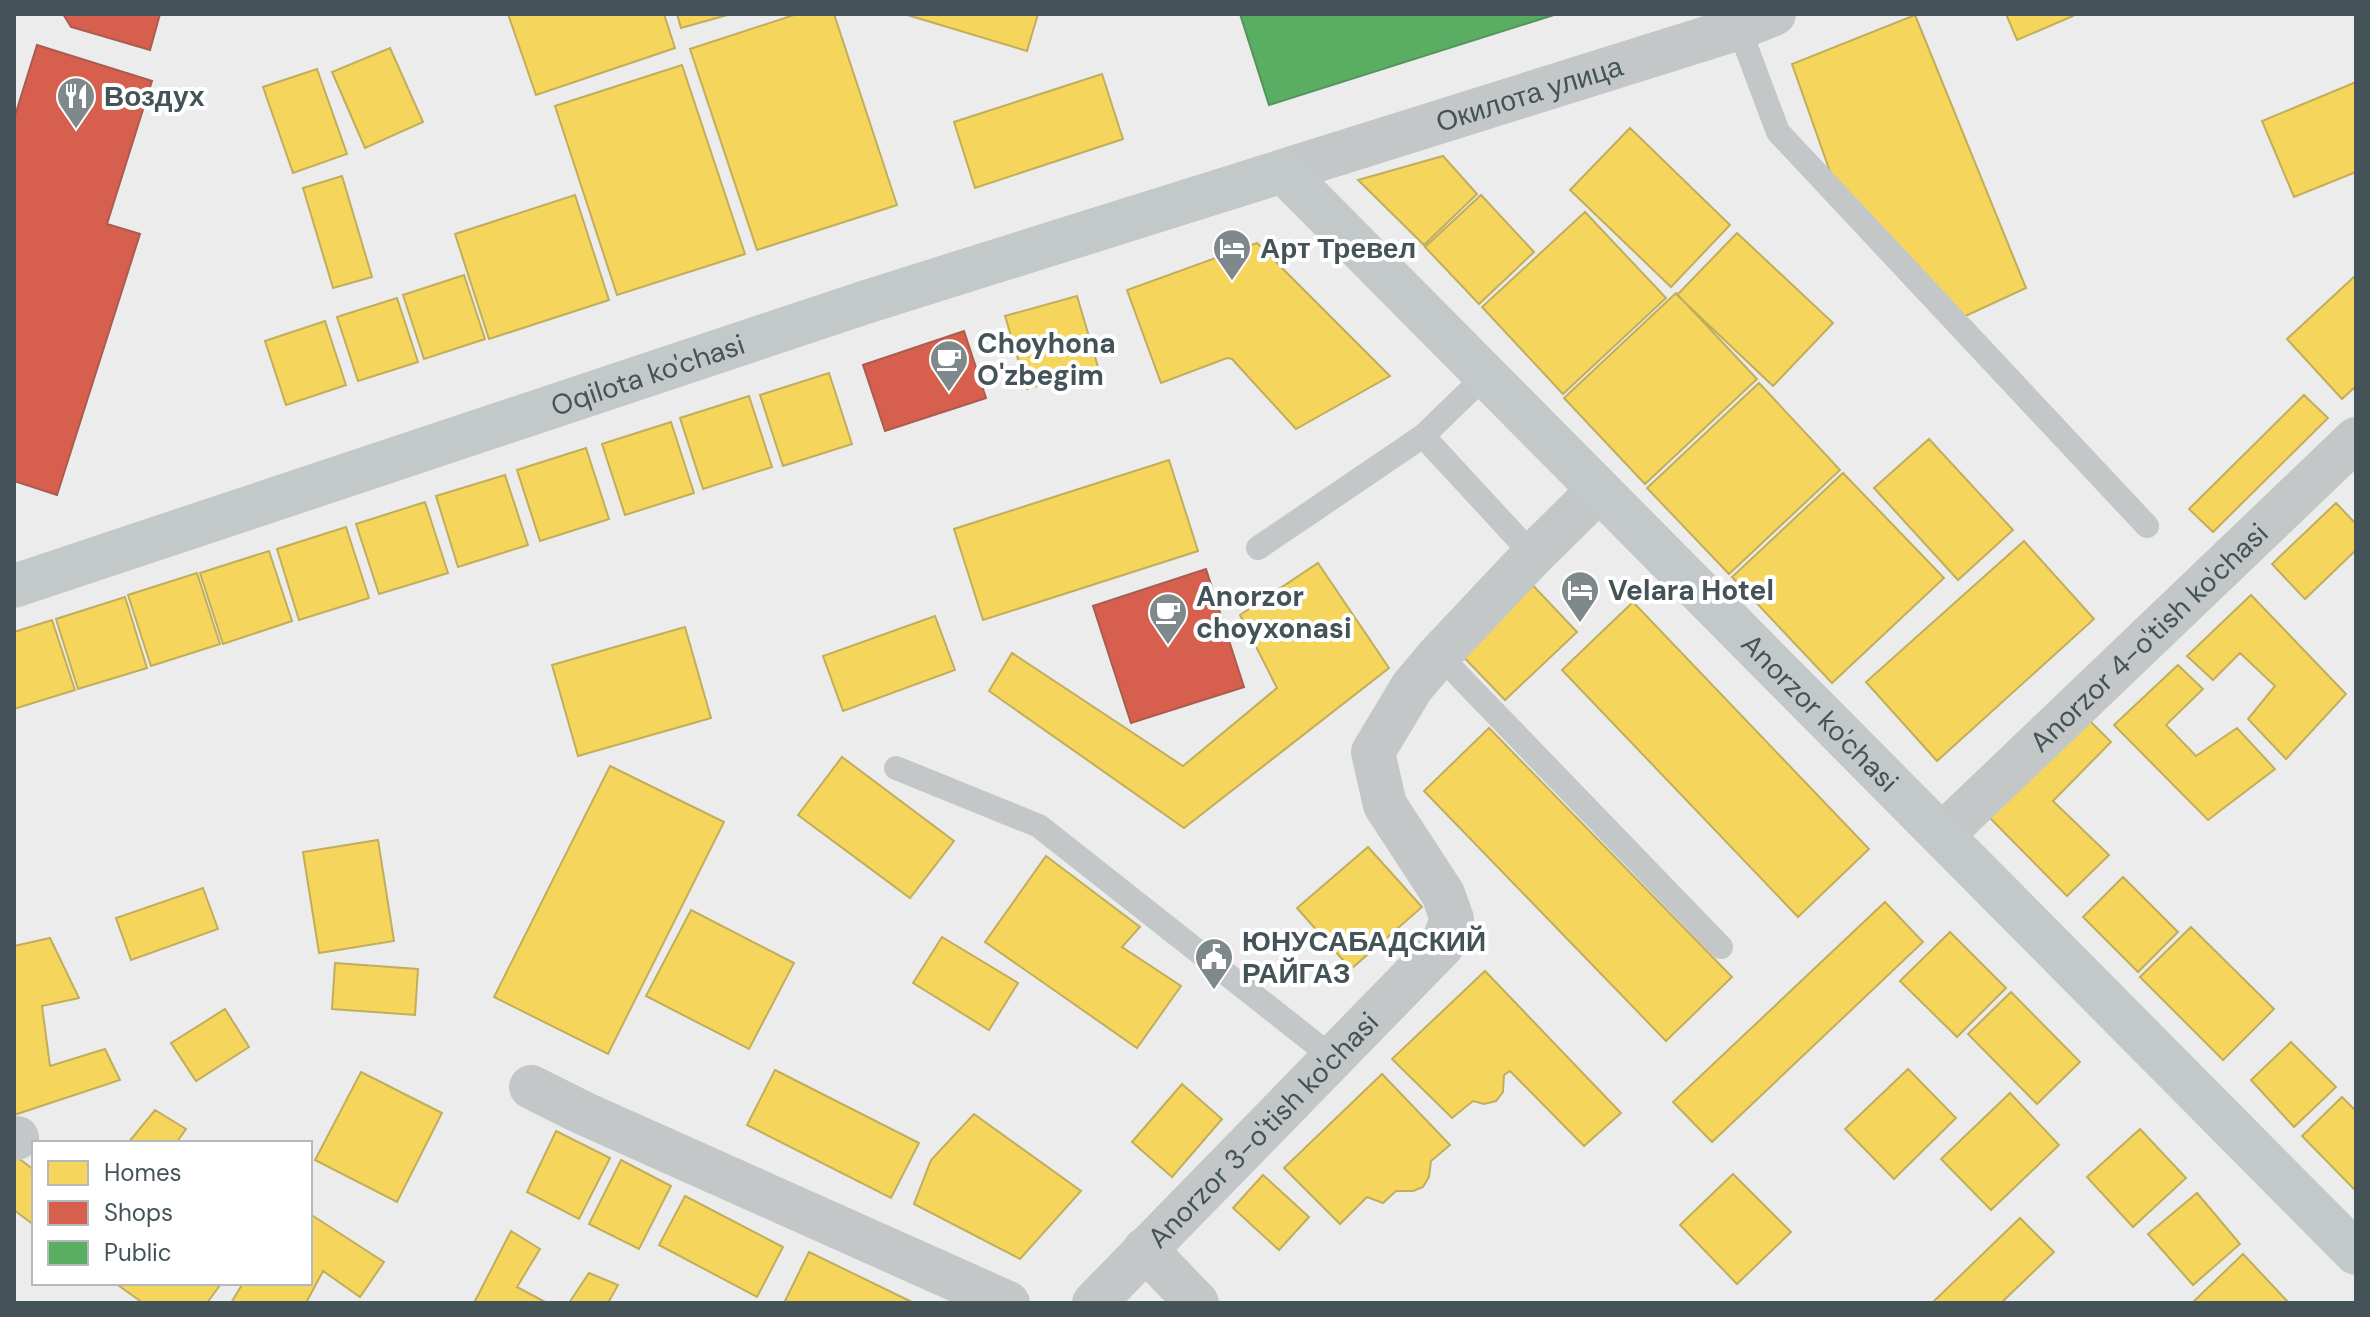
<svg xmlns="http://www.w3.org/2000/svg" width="2370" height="1317" viewBox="0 0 2370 1317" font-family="'DM Sans',sans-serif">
  <rect width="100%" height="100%" fill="#edecec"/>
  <path fill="#f6d55c" stroke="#c1ae5b" stroke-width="2" d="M508 14H664L675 48 536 95Z
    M677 14H731L681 28Z
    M797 14H834L897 205 757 250 690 49Z
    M904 14H1038L1027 51Z
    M2006 14H2072L2073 16 2017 40Z
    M1915 15 2026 288 1959 319 1840 200 1792 64Z
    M390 48 423 122 365 148 332 72Z
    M682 65 745 254 617 295 555 106Z
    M317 69 347 154 293 173 263 87Z
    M1102 74 1123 139 975 188 954 122Z
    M2356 82V172L2294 197 2262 121Z
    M1630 128 1730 225 1671 287 1570 190Z
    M1443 156 1477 194 1424 245 1358 180Z
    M342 176 372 277 333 288 303 188Z
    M575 195 609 300 489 339 455 234Z
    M1481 195 1534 252 1479 304 1425 247Z
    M1585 212 1666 298 1563 394 1482 307Z
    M1737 233 1833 323 1773 386 1677 295Z
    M1257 243 1390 376 1296 429 1232 359 1227 358 1161 383 1127 290Z
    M464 275 485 339 424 359 403 295Z
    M2356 275V386L2342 399 2287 339Z
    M1676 293 1757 379 1645 484 1564 398Z
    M1077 296 1098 367 1027 389 1005 316Z
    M397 298 418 362 358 381 337 317Z
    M325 321 346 385 286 405 265 341Z
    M829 373 852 444 783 466 760 395Z
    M1759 383 1840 470 1729 574 1647 488Z
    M2304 395 2328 418 2213 532 2189 509Z
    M749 396 772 467 703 489 680 418Z
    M671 422 694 493 625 515 602 444Z
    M1929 439 2013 530 1958 580 1874 488Z
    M586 448 609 519 540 541 517 470Z
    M1169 460 1198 551 983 620 954 529Z
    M1843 473 1944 578 1832 683 1732 577Z
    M505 475 528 545 458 567 436 496Z
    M425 502 448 573 379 594 356 524Z
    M2336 503 2356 524V550L2305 599 2272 564Z
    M346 527 369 598 299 620 277 549Z
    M2024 541 2094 619 1937 761 1866 682Z
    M269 551 292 621 223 644 200 573Z
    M1318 563 1389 668 1184 828 989 691 1012 653 1183 766 1277 688 1240 615Z
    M197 573 220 644 151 666 128 595Z
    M1524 576 1577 632 1505 700 1452 645Z
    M2251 595 2346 694 2286 759 2248 719 2275 686 2240 653 2213 680 2187 656Z
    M125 597 147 668 78 689 56 619Z
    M1633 602 1869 849 1798 917 1562 670Z
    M935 616 955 670 843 711 823 656Z
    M52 620 75 690 14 709V632Z
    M685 627 711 718 578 756 552 665Z
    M2178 665 2203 689 2166 725 2196 756 2237 728 2275 769 2208 820 2114 725Z
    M2084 715 2111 742 2053 801 2109 855 2067 896 1984 812Z
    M1489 728 1732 977 1666 1041 1424 791Z
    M842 757 954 841 910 898 798 815Z
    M610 766 724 822 608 1054 494 997Z
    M378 840 394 941 319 953 303 852Z
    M1368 847 1422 907 1351 969 1297 908Z
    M1046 856 1140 927 1122 947 1181 986 1137 1048 985 942Z
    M2123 877 2178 932 2138 972 2083 917Z
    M203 888 218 929 131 960 116 918Z
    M1885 902 1923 942 1712 1142 1673 1102Z
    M691 910 794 963 749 1049 646 996Z
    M2191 927 2274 1009 2223 1060 2140 977Z
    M1950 932 2006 988 1957 1037 1900 981Z
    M942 937 1018 983 989 1030 913 983Z
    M50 938 79 998 42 1006 50 1066 105 1049 120 1080 14 1115V946Z
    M335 963 418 969 415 1015 332 1009Z
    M1485 971 1621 1113 1584 1146 1510 1071 1504 1075 1503 1092 1496 1101 1484 1104 1473 1101 1452 1118 1392 1059Z
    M2011 992 2080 1062 2037 1104 1968 1034Z
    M225 1009 249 1047 196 1081 171 1043Z
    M2291 1042 2336 1087 2294 1127 2251 1080Z
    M1908 1069 1956 1118 1894 1179 1845 1129Z
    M775 1070 919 1143 891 1198 747 1125Z
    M361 1072 442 1113 397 1202 315 1160Z
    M1382 1074 1450 1145 1431 1161 1429 1177 1423 1187 1413 1191H1396L1383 1203 1367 1197 1340 1224 1284 1168Z
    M1182 1084 1222 1119 1172 1177 1132 1142Z
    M2010 1093 2059 1145 1991 1210 1941 1159Z
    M2342 1097 2356 1111V1191L2302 1136Z
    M155 1110 186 1129 176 1143H128Z
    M974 1114 1081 1191 1020 1259 914 1204 931 1160Z
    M2140 1129 2186 1178 2133 1227 2087 1177Z
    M556 1131 610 1158 579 1219 527 1192Z
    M17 1157 34 1170V1225L14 1210V1161Z
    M621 1160 671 1186 639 1249 589 1224Z
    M1733 1174 1791 1232 1737 1284 1680 1225Z
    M1263 1175 1309 1217 1279 1250 1233 1208Z
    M2197 1193 2240 1244 2193 1285 2148 1234Z
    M685 1196 783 1247 757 1297 659 1245Z
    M310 1214 384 1262 360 1297 323 1271 306 1303H231L243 1283H310Z
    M2020 1218 2054 1252 2001 1303H1932Z
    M511 1231 540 1249 517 1287 547 1303H474Z
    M809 1252 914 1303H784Z
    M2243 1254 2289 1303H2192Z
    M589 1273 618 1285 608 1303H569Z
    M115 1283H217L220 1285 207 1303H143Z"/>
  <path fill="#d6604d" stroke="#aa5c50" stroke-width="2" d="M63 14H160L150 50 71 27Z
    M37 45 152 81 107 224 140 234 57 495 14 481V119Z
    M964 331 986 398 885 431 863 365Z
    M1206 569 1244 687 1131 723 1093 606Z"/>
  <path fill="#5aae61" stroke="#53935e" stroke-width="2" d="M1240 14H1557L1269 105Z"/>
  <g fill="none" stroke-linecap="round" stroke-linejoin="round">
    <path stroke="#c3c7c8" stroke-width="24" d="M1739 28 1778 132 2147 526
      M1423 436 1533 555
      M1258 548 1423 436 1485 376
      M1439 655 1721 947
      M896 768 1039 826 1332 1057"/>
    <g stroke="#c3c7c8" stroke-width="44">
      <path id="s1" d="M1283 171 1739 28 1774 14"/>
      <path id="s2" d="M1942 835 2356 439"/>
      <path d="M531 1087 583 1113 1008 1303"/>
      <path d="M14 1139 17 1138"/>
      <path d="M1145 1249 1197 1303"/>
      <path id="s3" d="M1094 1303 1442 946 1452 919 1443 894 1385 805 1373 752 1412 687 1439 655 1533 555 1598 491"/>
    </g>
    <path stroke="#c3c8c9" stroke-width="44" id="s4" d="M14 586 866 302 1283 171 2356 1253"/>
  </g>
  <defs>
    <g id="restaurant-pin" transform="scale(2)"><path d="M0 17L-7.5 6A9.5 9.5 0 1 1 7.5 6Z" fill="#7f898c" stroke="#fff"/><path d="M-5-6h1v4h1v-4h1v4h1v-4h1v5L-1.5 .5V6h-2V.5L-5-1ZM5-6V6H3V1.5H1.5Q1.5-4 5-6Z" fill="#fff"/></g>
    <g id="hotel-pin" transform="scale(2)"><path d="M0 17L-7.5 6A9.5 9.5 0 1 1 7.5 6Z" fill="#7f898c" stroke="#fff"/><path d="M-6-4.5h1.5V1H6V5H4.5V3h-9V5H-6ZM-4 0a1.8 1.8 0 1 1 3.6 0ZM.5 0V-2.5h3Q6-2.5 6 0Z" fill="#fff"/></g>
    <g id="cafe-pin" transform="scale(2)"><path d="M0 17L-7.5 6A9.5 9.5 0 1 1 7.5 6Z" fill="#7f898c" stroke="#fff"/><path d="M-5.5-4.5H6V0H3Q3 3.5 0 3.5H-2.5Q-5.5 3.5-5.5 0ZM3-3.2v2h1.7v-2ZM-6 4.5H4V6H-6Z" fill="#fff"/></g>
    <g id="civic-pin" transform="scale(2)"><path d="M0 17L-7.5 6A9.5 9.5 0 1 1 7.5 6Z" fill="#7f898c" stroke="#fff"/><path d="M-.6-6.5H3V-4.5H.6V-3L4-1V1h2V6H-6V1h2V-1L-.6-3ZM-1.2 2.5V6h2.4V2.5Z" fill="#fff"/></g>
  </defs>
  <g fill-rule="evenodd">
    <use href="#restaurant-pin" x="76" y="96"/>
    <use href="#hotel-pin" x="1232" y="248"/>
    <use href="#cafe-pin" x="949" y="359"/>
    <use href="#hotel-pin" x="1580" y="590"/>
    <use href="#cafe-pin" x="1168" y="612"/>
    <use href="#civic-pin" x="1214" y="957"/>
  </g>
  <g text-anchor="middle" stroke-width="8" stroke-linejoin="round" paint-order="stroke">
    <g font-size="28" fill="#445358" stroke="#fff">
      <text dy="10" stroke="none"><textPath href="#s1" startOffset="258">Окилота улица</textPath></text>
      <text dy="10" stroke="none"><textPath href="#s4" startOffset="668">Oqilota ko'chasi</textPath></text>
      <text dy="10" stroke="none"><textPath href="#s2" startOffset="286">Anorzor 4-o'tish ko'chasi</textPath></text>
      <text dy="10" stroke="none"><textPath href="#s4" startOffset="2098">Anorzor ko'chasi</textPath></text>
      <text dy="10" stroke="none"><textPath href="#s3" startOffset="242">Anorzor 3-o'tish ko'chasi</textPath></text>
    </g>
    <g font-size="28" font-weight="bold" fill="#445358" stroke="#fff" text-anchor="start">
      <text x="104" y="106">Воздух</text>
      <text x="1260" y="258">Арт Тревел</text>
      <text x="977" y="353">Choyhona<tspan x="977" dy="32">O'zbegim</tspan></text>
      <text x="1608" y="600">Velara Hotel</text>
      <text x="1196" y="606">Anorzor<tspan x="1196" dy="32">choyxonasi</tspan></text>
      <text x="1242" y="951">ЮНУСАБАДСКИЙ<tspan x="1242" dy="32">РАЙГАЗ</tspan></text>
    </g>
  </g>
  <rect width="2370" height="1317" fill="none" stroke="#445358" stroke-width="32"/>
  <rect x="32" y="1141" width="280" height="144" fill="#ffffff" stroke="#b4babc" stroke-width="2"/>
  <rect x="48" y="1161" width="40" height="24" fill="#f6d55c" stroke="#b4babc" stroke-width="2"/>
  <text x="104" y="1181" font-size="24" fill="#445358">Homes</text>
  <rect x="48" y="1201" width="40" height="24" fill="#d6604d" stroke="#b4babc" stroke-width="2"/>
  <text x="104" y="1221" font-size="24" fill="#445358">Shops</text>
  <rect x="48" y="1241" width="40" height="24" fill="#5aae61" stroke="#b4babc" stroke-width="2"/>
  <text x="104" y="1261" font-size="24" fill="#445358">Public</text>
</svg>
